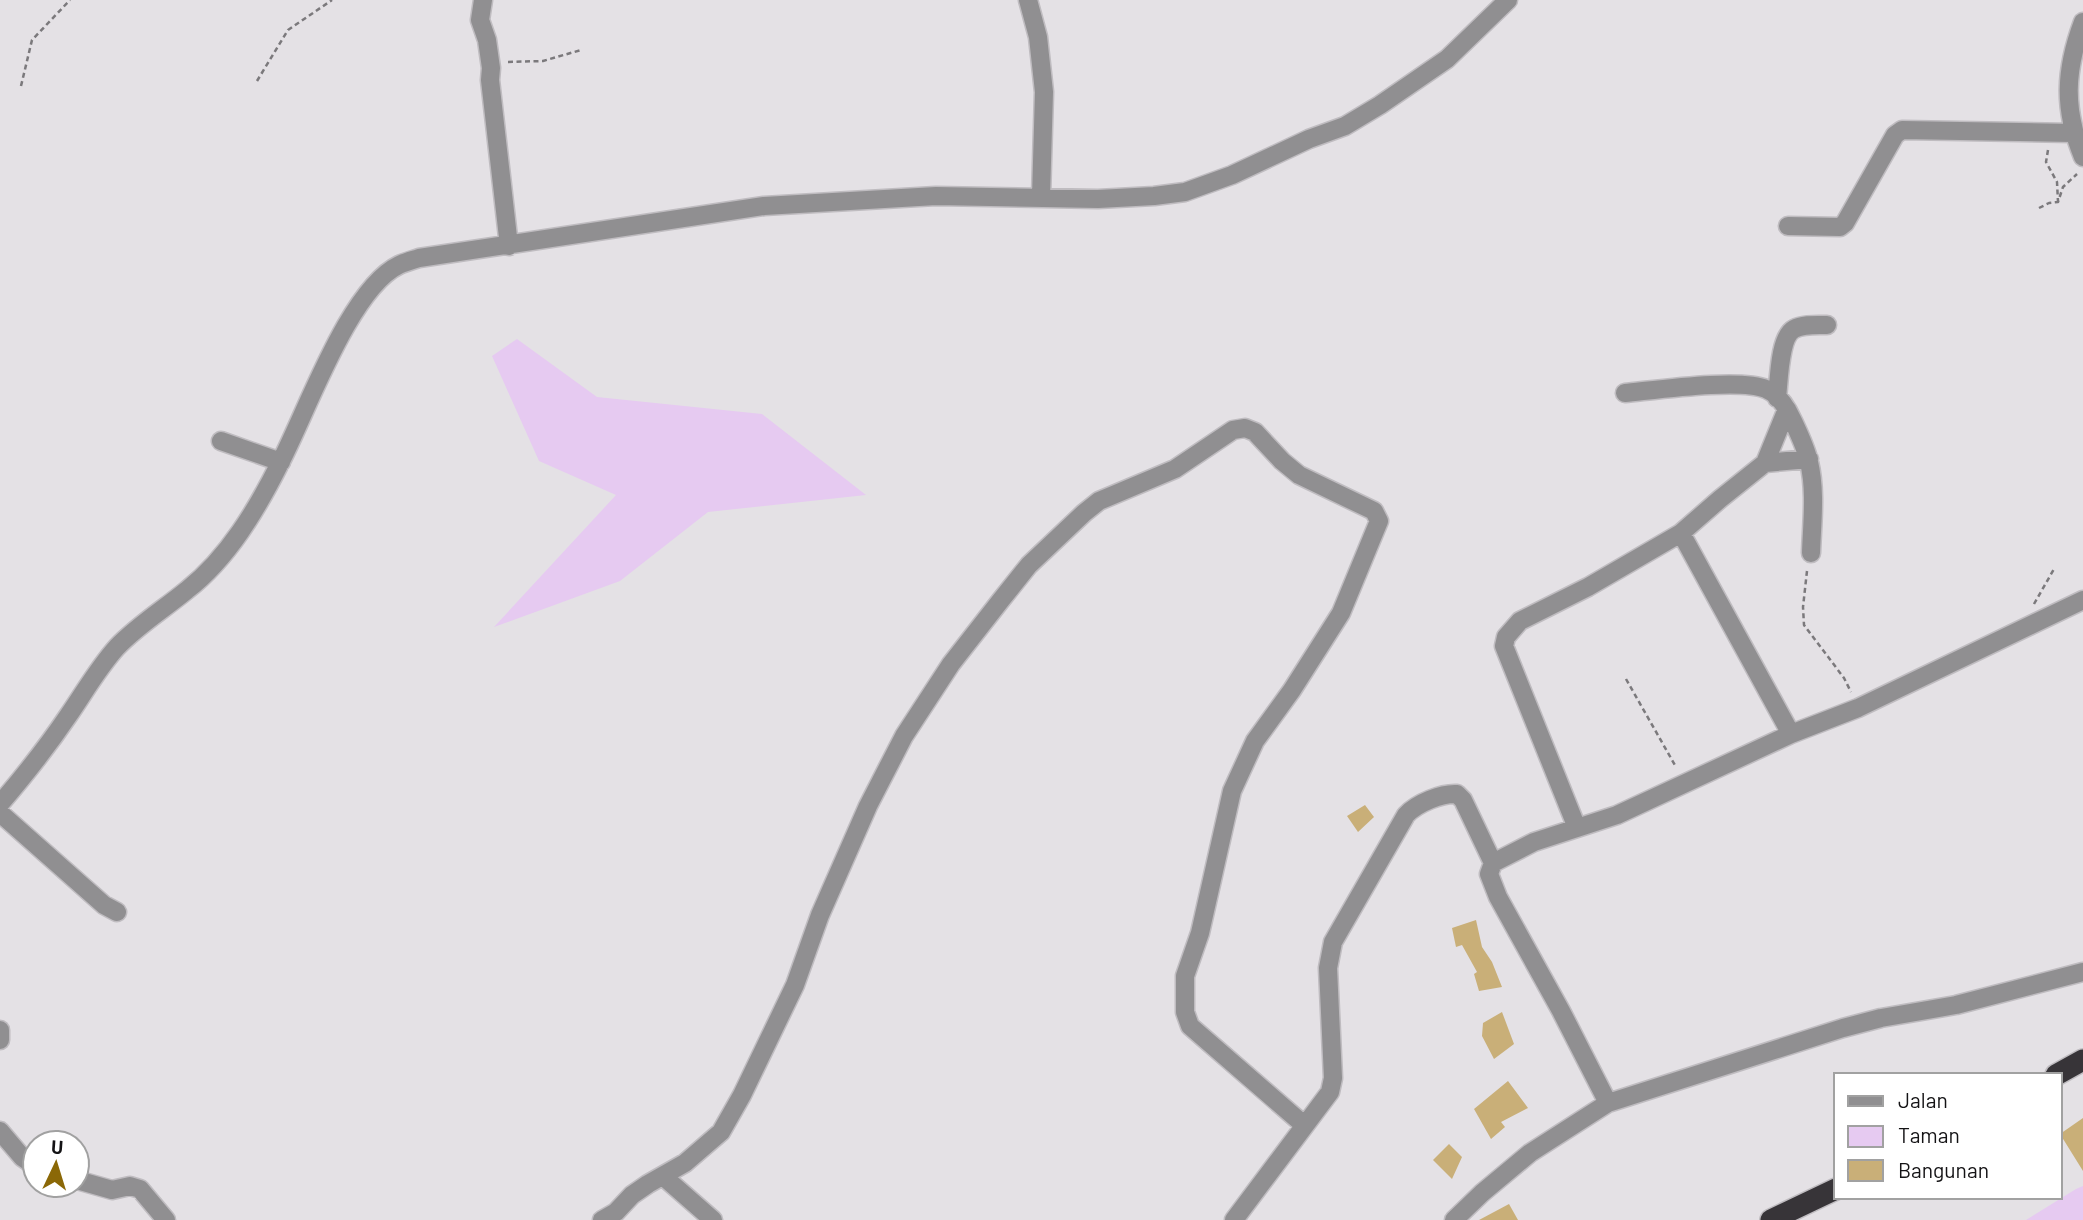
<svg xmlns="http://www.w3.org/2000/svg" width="2083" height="1220" viewBox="0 0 2083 1220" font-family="Barlow,sans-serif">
  <rect width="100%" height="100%" fill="#e4e1e5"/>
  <path fill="#e6caf1" d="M517 339 597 397 762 414 866 495 708 512 620 581 494 627 616 495 539 461 492 356Z
    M2083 1186V1220H2026L2076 1189Z"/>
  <path fill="#c9af78" d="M1365 805 1374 817 1358 832 1347 816Z
    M1476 920 1482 947 1492 962 1502 987 1479 991 1474 974 1477 972 1462 945 1456 947 1452 928Z
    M1502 1012 1514 1044 1494 1059 1482 1036 1483 1023Z
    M1508 1081 1528 1108 1501 1122 1505 1127 1491 1139 1474 1109Z
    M2083 1118V1171L2060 1134Z
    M1449 1144 1462 1157 1452 1179 1433 1160Z
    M1509 1204 1518 1220H1479Z"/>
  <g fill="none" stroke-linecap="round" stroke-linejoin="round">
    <g stroke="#bfbcc0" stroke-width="21">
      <path id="minor" d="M483 0 480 20 487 40 491 68 490 80 509 246
        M1028 0 1038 37 1044 92 1041 197
        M2083 22C2065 70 2063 109 2083 157
        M1788 226 1840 227 1845 223 1895 135 1902 130 2073 133
        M1625 393C1656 390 1740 378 1766 389 1779 394 1788 410 1793 421 1799 434 1806 448 1809 462 1816 491 1812 523 1811 553
        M1777 398C1779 382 1779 337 1794 329 1803 324 1816 325 1827 325
        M221 441 281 462
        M1765 463 1809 459
        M1681 533 1791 734
        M0 804C24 776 47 747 68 716 84 693 98 668 117 647 138 625 164 609 187 590 228 558 257 509 280 463 306 414 349 289 399 265 405 262 413 260 419 258L764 206 936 196 1098 199 1154 196 1185 192 1232 175 1309 139 1345 126 1380 105 1447 59 1508 0
        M0 813 104 905 117 912
        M1577 828 1504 646 1506 637 1520 621 1588 587 1681 533 1720 499 1765 463 1787 409
        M0 1030V1040
        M1608 1103 1561 1011 1498 897 1489 874 1493 863 1534 842 1617 815 1791 734 1858 708 2083 600
        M0 1131 22 1157 35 1166
        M664 1177 713 1220
        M77 1180 112 1190 130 1186 140 1189 166 1220
        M602 1220 616 1212 632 1195 648 1184 685 1163 721 1132 742 1095 795 985 820 915 868 806 904 736 951 664 1001 600 1029 565 1084 513 1099 501 1175 469 1233 430 1245 428 1255 432 1282 461 1299 475 1374 511 1379 521 1341 613 1292 690 1255 741 1232 791 1200 933 1185 976V1012L1190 1026 1304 1125
        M1234 1220 1330 1092 1333 1078 1328 968 1333 942 1406 815C1417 803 1442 793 1457 794L1463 800 1493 863
        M1454 1220 1482 1193 1530 1153 1608 1103 1843 1028 1881 1018 1956 1005 2083 972"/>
    </g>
    <g stroke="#bfbcc0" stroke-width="24">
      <path id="highway" d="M2056 1075 2083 1060
        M1771 1220 1836 1189"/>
    </g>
    <path stroke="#7b797c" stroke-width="2.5" stroke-dasharray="5 3.5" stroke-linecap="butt" d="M508 62 543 61 581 50
      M257 81 288 30 332 0
      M21 86 32 40 70 0
      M2048 150 2046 162 2057 182 2058 202
      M2039 208 2049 203 2058 202 2063 187 2077 174
      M1807 571 1803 607 1804 625 1844 678 1851 692
      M2034 604 2054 569
      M1626 679 1676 767"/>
    <use href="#minor" stroke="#908f91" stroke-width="18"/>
    <use href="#highway" stroke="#373438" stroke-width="21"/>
  </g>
  <rect x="1834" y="1073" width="228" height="126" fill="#ffffff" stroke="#a1a1a1" stroke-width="2"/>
  <rect x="1848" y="1096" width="35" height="10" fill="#908f91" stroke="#a1a1a1" stroke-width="2"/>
  <text x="1898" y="1108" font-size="21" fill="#141315">Jalan</text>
  <rect x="1848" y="1126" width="35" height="21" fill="#e6caf1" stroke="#a1a1a1" stroke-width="2"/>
  <text x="1898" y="1143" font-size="21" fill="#141315">Taman</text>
  <rect x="1848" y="1160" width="35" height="21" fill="#c9af78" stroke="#a1a1a1" stroke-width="2"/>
  <text x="1898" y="1178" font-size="21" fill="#141315">Bangunan</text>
  <g transform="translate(56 1164) rotate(4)"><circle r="33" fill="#ffffff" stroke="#a1a1a1" stroke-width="2"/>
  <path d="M0-5L12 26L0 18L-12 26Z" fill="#8b6807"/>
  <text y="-10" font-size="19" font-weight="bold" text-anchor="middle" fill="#141315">U</text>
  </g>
</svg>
